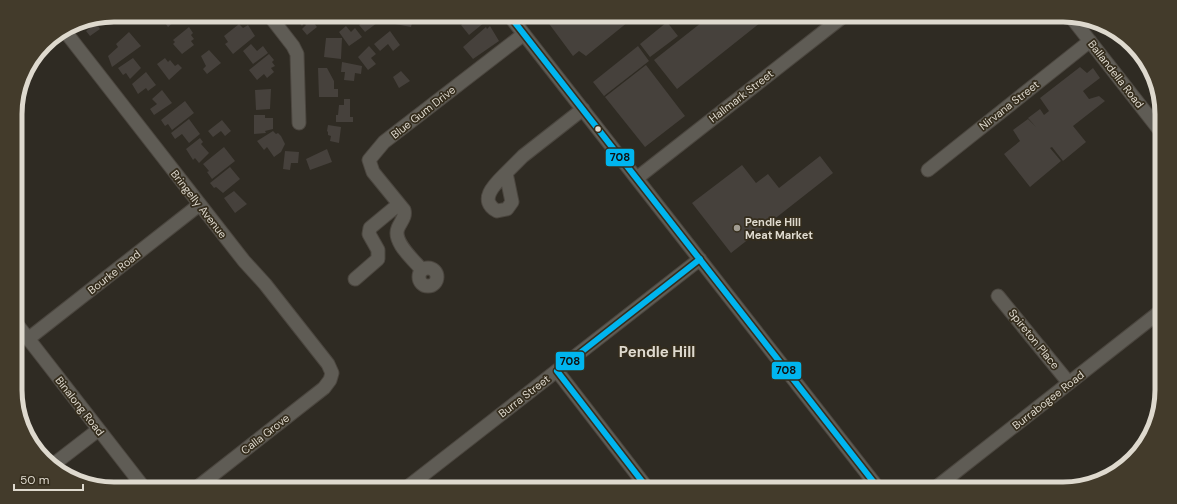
<svg xmlns="http://www.w3.org/2000/svg" width="1177" height="504" viewBox="0 0 1177 504" font-family="'DM Sans',sans-serif">
  <rect width="100%" height="100%" fill="#2f2b23"/>
  <path fill="#46413c" d="M159 15H180L181 16 168 27Z
    M215 15H232L222 23Z
    M299 15H308L317 27 307 35 302 29 306 25 304 23 302 26 296 19 300 16Z
    M317 15H332L327 22Z
    M365 15H377L381 20 365 32 359 25 368 19Z
    M398 15H408V17L413 19 411 27 395 24Z
    M474 15 478 20 481 17 485 22 469 35 461 25Z
    M555 15H633V18L586 56 579 51 573 56 547 21Z
    M711 15H770L677 89 654 60Z
    M667 22 678 36 650 57 640 44Z
    M96 23 100 29 90 36 86 31Z
    M239 24 243 28 248 25 255 36 233 54 225 44 228 42 224 36Z
    M346 26 351 32 355 28 362 37 349 46 339 32Z
    M490 26 499 41 473 59 463 47 486 27 487 29Z
    M189 27 193 33 191 35 194 39 191 41 194 45 182 54 173 44 175 42 173 40Z
    M390 31 400 45 393 51 388 44 380 51 374 44Z
    M129 32 141 46 112 67 108 56 118 47 116 44Z
    M326 38H342L341 59 324 57Z
    M251 44 257 51 263 46 268 53 253 64 243 51Z
    M369 46 376 54 371 58 376 64 368 70 358 57Z
    M638 46 649 61 604 96 593 82Z
    M209 50 221 63 207 74 203 69 206 66 201 56Z
    M269 54 274 60 272 62 275 66 271 68 274 72 267 78 264 74 257 80 249 70Z
    M133 58 141 68 130 79 126 73 123 75 118 68Z
    M165 58 168 62 170 60 175 66 178 64 182 68 169 80 157 64Z
    M342 62 362 66 361 74 355 73 354 81 344 80 345 72H341Z
    M646 65 685 116 645 147 605 97Z
    M1080 67 1087 73 1093 68 1100 78 1083 91 1089 99 1099 96 1105 101 1073 126 1086 142 1063 161 1052 147 1050 148 1061 161 1030 187 1004 154 1020 141 1013 130 1028 119 1036 127 1028 118 1040 109 1044 115 1049 111 1040 98Z
    M318 68H327L334 81V89H338V97H319Z
    M401 71 410 81 399 88 393 77Z
    M146 72 156 85 148 91 146 88 138 94 132 84Z
    M271 89 270 109 256 110 255 90Z
    M162 90 172 103 154 115 150 109 157 104 152 99Z
    M344 99H350V117H353V122H336V115H338L339 105H344Z
    M185 101 194 113 172 130 168 124 165 126 161 120Z
    M254 115H265V118H273V129L265 131 266 133 254 134Z
    M189 119 200 134 189 143 182 134 175 139 171 133Z
    M222 120 231 131 225 136 221 131 213 137 208 131Z
    M328 125 341 127 339 143 330 141 331 136 328 135V132L327 131Z
    M273 131 276 134 278 133 281 136 285 144 281 152 274 157 267 147 264 150 257 141Z
    M200 138 203 142 201 144 209 153 199 163 195 158 193 160 186 149Z
    M224 147 235 161 212 179 207 172 209 171 203 164Z
    M327 149 332 162 310 170 306 159Z
    M285 151 299 152 298 163H291L290 170 283 169Z
    M820 156 833 173 731 253 692 203 742 165 756 183 768 174 779 188Z
    M230 167 240 179 223 193 216 187 214 188 210 183Z
    M234 191 247 204 235 213 224 198Z"/>
  <g fill="none" stroke-linecap="round" stroke-linejoin="round">
    <g stroke="#4b463f" stroke-width="15">
      <path id="minor" d="M269 15 293 46 297 54 299 123
        M509 15 879 489
        M1071 17 1161 132
        M64 30 244 261 265 284 328 364 332 373 330 380 324 388 195 489
        M928 170 1090 41
        M506 173C496 183 477 200 497 211L507 209 512 202 506 173 523 156 583 109
        M637 178 845 15
        M419 277a9 9 0 1 1 18 0a9 9 0 1 1-18 0Z
        M422 270C414 260 392 242 398 228 401 221 406 217 404 210L373 172 369 160 384 142 524 34
        M355 279 378 259V250L369 234 370 228 399 204
        M998 296 1069 383
        M16 323 145 489
        M28 339 199 205
        M557 371 648 489
        M54 464 98 430
        M405 489 700 259
        M934 489 1162 310"/>
    </g>
    <use href="#minor" stroke="#5f5c55" stroke-width="13"/>
    <g stroke="#352d1d" stroke-width="9">
      <path id="bus-1" d="M509 15 879 489
        M648 489 557 371 700 259"/>
    </g>
    <use href="#bus-1" stroke="#00b5ef" stroke-width="6"/>
  </g>
  <circle fill="#ded9ce" stroke="#352d1d" stroke-width="1.5" cx="598" cy="129" r="3.5"/>
  <circle fill="#a19c92" stroke="#352d1d" stroke-width="1.5" cx="737" cy="228" r="4"/>
  <g text-anchor="middle" stroke-width="3.5" stroke-linejoin="round" paint-order="stroke">
    <g font-size="11" fill="#ded9ce" stroke="#352d1d">
      <text transform="translate(1116 74) rotate(52)" y="4">Ballandella Road</text>
      <text transform="translate(741 96) rotate(-38)" y="4">Hallmark Street</text>
      <text transform="translate(1009 105) rotate(-38)" y="4">Nirvana Street</text>
      <text transform="translate(423 112) rotate(-38)" y="4">Blue Gum Drive</text>
      <text transform="translate(199 204) rotate(52)" y="4">Bringelly Avenue</text>
      <text transform="translate(114 272) rotate(-38)" y="4">Bourke Road</text>
      <text transform="translate(1034 339) rotate(51)" y="4">Spireton Place</text>
      <text transform="translate(524 396) rotate(-38)" y="4">Burra Street</text>
      <text transform="translate(1048 400) rotate(-38)" y="4">Burrabogee Road</text>
      <text transform="translate(80 406) rotate(52)" y="4">Binalong Road</text>
      <text transform="translate(265 434) rotate(-38)" y="4">Calla Grove</text>
    </g>
    <g font-size="11" font-weight="bold" fill="#ded9ce" stroke="#352d1d" text-anchor="start">
      <text x="745" y="226">Pendle Hill<tspan x="745" dy="13">Meat Market</tspan></text>
    </g>
    <g font-size="15" font-weight="bold" fill="#ded9ce" stroke="#352d1d">
      <text x="657" y="357">Pendle Hill</text>
    </g>
  </g>
  <path d="M0 0H1177V504H0ZM114 22H1063A92 92 0 0 1 1155 114V390A92 92 0 0 1 1063 482H114A92 92 0 0 1 22 390V114A92 92 0 0 1 114 22Z" fill="#433b2b" fill-rule="evenodd"/>
  <path fill="none" stroke="#ded9ce" stroke-width="5" d="M114 22H1063A92 92 0 0 1 1155 114V390A92 92 0 0 1 1063 482H114A92 92 0 0 1 22 390V114A92 92 0 0 1 114 22Z"/>
  <g stroke="#352d1d" stroke-width="1.5">
    <rect x="605" y="148" width="30" height="19" rx="4" fill="#00b5ef"/>
    <rect x="555" y="351" width="30" height="20" rx="4" fill="#00b5ef"/>
    <rect x="771" y="361" width="31" height="19" rx="4" fill="#00b5ef"/>
  </g>
  <g font-size="11" text-anchor="middle" font-weight="bold" fill="#111">
    <text x="620" y="161">708</text>
    <text x="570" y="365">708</text>
    <text x="786" y="374">708</text>
  </g>
  <path d="M14 484v6h69v-6" fill="none" stroke="#ded9ce" stroke-width="2"/>
  <text x="20" y="484" font-size="12" fill="#ded9ce" stroke="#352d1d" stroke-width="3" paint-order="stroke">50 m</text>
</svg>
